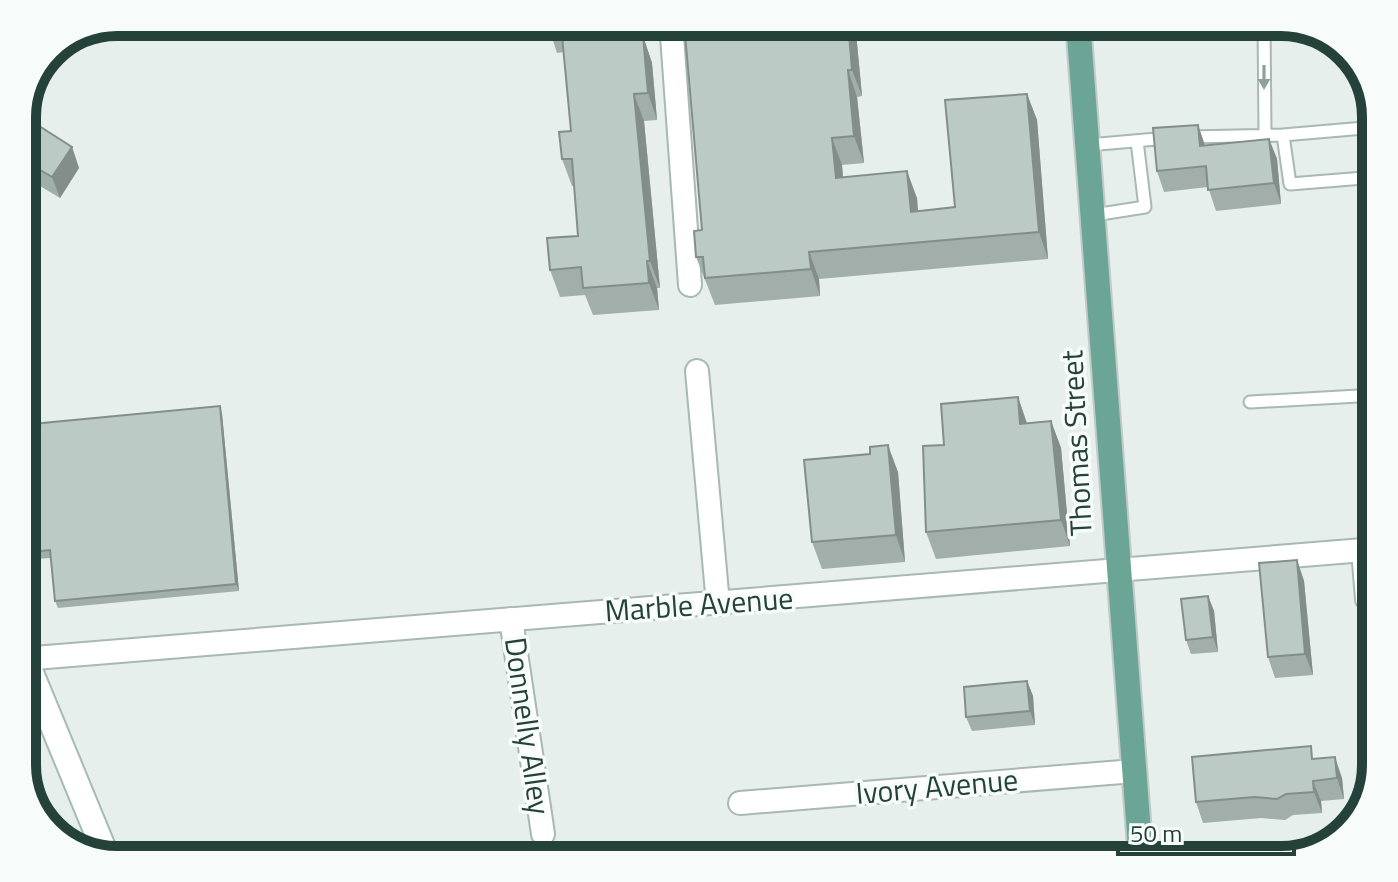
<svg xmlns="http://www.w3.org/2000/svg" width="1398" height="882" viewBox="0 0 1398 882" font-family="'Titillium Web',sans-serif">
  <rect width="100%" height="100%" fill="#e6efeb"/>
  <g fill="none" stroke-linecap="round" stroke-linejoin="round">
    <g stroke="#a8b8b2" stroke-width="15">
      <path id="lane" d="M530 22V32
        M1264 22 1265 133
        M1283 135 1290 184 1376 177
        M1189 137 1283 135 1376 127
        M1088 145 1168 138
        M1094 215 1145 207 1137 141
        M1250 402 1376 395"/>
    </g>
    <g stroke="#a8b8b2" stroke-width="26">
      <path id="street" d="M671 22 690 285
        M697 371 718 604
        M1363 550 1367 599
        M511 619 543 834
        M22 659 1376 549
        M740 803 1134 771"/>
    </g>
    <g stroke="#a4bbb3" stroke-width="28">
      <path id="secondary" d="M22 651 107 857"/>
    </g>
    <g stroke="#c2cac8" stroke-width="28">
      <path id="primary" d="M1078 22 1141 860"/>
    </g>
    <use href="#lane" stroke="#fff" stroke-width="11"/>
    <use href="#street" stroke="#fff" stroke-width="22"/>
    <use href="#secondary" stroke="#fff" stroke-width="24"/>
    <use href="#primary" stroke="#6aa596" stroke-width="24"/>
  </g>
  <path fill="#a1aea9" d="M547 22 638 37 643 36 652 63 657 120 644 121 660 288H657L659 310 593 315 585 295 560 297 550 270 578 236 574 186H572L562 159 571 131 564 52 557 53Z
    M855 22 862 96 857 97 864 163 842 165 843 177 917 198 918 211 955 207 1027 94 1037 120 1048 259 819 279 820 296 715 305 696 257 702 230Z
    M22 115 72 147 79 168 60 198 40 186 29 203 22 199Z
    M1198 125 1205 145 1269 139 1277 159 1281 204 1216 211 1208 187 1164 192 1157 171Z
    M1018 397 1027 423 1051 421 1061 448 1070 546 936 559 926 532Z
    M222 414 239 591 58 608 55 601 51 558 34 559 31 552 28 509H22V425Z
    M870 454 898 472 905 562 822 569 812 542Z
    M1297 560 1304 581 1313 675 1275 678 1268 657Z
    M1208 596 1214 611 1218 652 1191 654 1186 640Z
    M1027 681 1033 696 1035 725 972 731 966 717Z
    M1315 759 1342 778 1344 799 1321 801 1322 813 1293 815 1285 820 1261 818 1203 823 1196 802Z"/>
  <path fill="#838d89" d="M629 22H637L640 64 630 38Z
    M848 22H855L862 96 852 70Z
    M643 36 652 63 657 120 648 93Z
    M848 70 857 97 864 163 854 136Z
    M634 94 644 121 660 288 650 261Z
    M1027 94 1037 120 1048 259 1039 232Z
    M1198 125 1205 146H1200Z
    M832 138 842 165 845 205 836 178Z
    M1269 139 1277 159 1281 204 1274 183Z
    M72 147 79 168 60 198 52 177Z
    M32 165 40 186 29 203 22 184V181Z
    M907 171 917 198 920 239 911 212Z
    M809 252 819 279 820 296 811 269Z
    M647 261 657 288 659 310 649 283Z
    M1018 397 1027 424H1020Z
    M220 406 222 414 239 591 236 584Z
    M1051 421 1061 448 1070 546 1061 520Z
    M888 445 898 472 905 562 896 535Z
    M1297 560 1304 581 1313 675 1305 654Z
    M1208 596 1214 611 1218 652 1213 637Z
    M1027 681 1033 696 1035 725 1030 711Z
    M1335 757 1342 778 1344 799 1337 778Z
    M1313 781 1321 801 1322 813 1314 792Z"/>
  <path fill="#bbcac4" stroke="#838d89" stroke-width="2" d="M547 22H629L630 38 643 36 648 93 634 94 650 261H647L649 283 583 288 581 267 550 270 547 238 578 236 572 159H562L559 132 571 131 561 25 547 26Z
    M684 22H848L852 70H848L854 136 832 138 836 178 907 171 911 212 955 207 945 100 1027 94 1039 232 809 252 811 269 705 278 703 257H696L694 231 702 230Z
    M22 115 72 147 52 177 32 165 22 181Z
    M1198 125 1200 146 1269 139 1274 183 1208 190 1206 166 1157 171 1153 128Z
    M1018 397 1020 424 1051 421 1061 520 926 532 923 446 944 445 941 404Z
    M220 406 236 584 55 601 50 550 31 552 27 501 22 502V425Z
    M888 445 896 535 812 542 804 460 870 454V447Z
    M1297 560 1305 654 1268 657 1259 563Z
    M1208 596 1213 637 1186 640 1181 599Z
    M1027 681 1030 711 966 717 964 687Z
    M1311 746 1312 759 1335 757 1337 778 1313 781 1314 792 1286 794 1277 799 1254 797 1196 802 1192 757Z"/>
  <defs><path id="oneway-solid" d="M-6-.8H1V-3.2L6.5 0L1 3.2V.8H-6Z" transform="scale(2)"/></defs>
  <use fill="#92a09c" href="#oneway-solid" transform="translate(1264 77) rotate(90)"/>
  <g text-anchor="middle" stroke-width="7" stroke-linejoin="round" paint-order="stroke">
    <g font-size="30" fill="#24423a" stroke="#f7fbf9">
      <text transform="translate(1077 443) rotate(-93)" y="10">Thomas Street</text>
      <text transform="translate(699 605) rotate(-4)" y="10">Marble Avenue</text>
      <text transform="translate(527 726) rotate(82)" y="10">Donnelly Alley</text>
      <text transform="translate(937 787) rotate(-5)" y="10">Ivory Avenue</text>
    </g>
  </g>
  <path d="M0 0H1398V882H0ZM117 36H1281A81 81 0 0 1 1362 117V765A81 81 0 0 1 1281 846H117A81 81 0 0 1 36 765V117A81 81 0 0 1 117 36Z" fill="#f7fbf9" fill-rule="evenodd"/>
  <path fill="none" stroke="#24423a" stroke-width="10" d="M117 36H1281A81 81 0 0 1 1362 117V765A81 81 0 0 1 1281 846H117A81 81 0 0 1 36 765V117A81 81 0 0 1 117 36Z"/>
  <path d="M1118 842v12h176v-12" fill="none" stroke="#24423a" stroke-width="4"/>
  <text x="1130" y="842" font-size="24" fill="#24423a" stroke="#f7fbf9" stroke-width="6" paint-order="stroke">50 m</text>
</svg>
